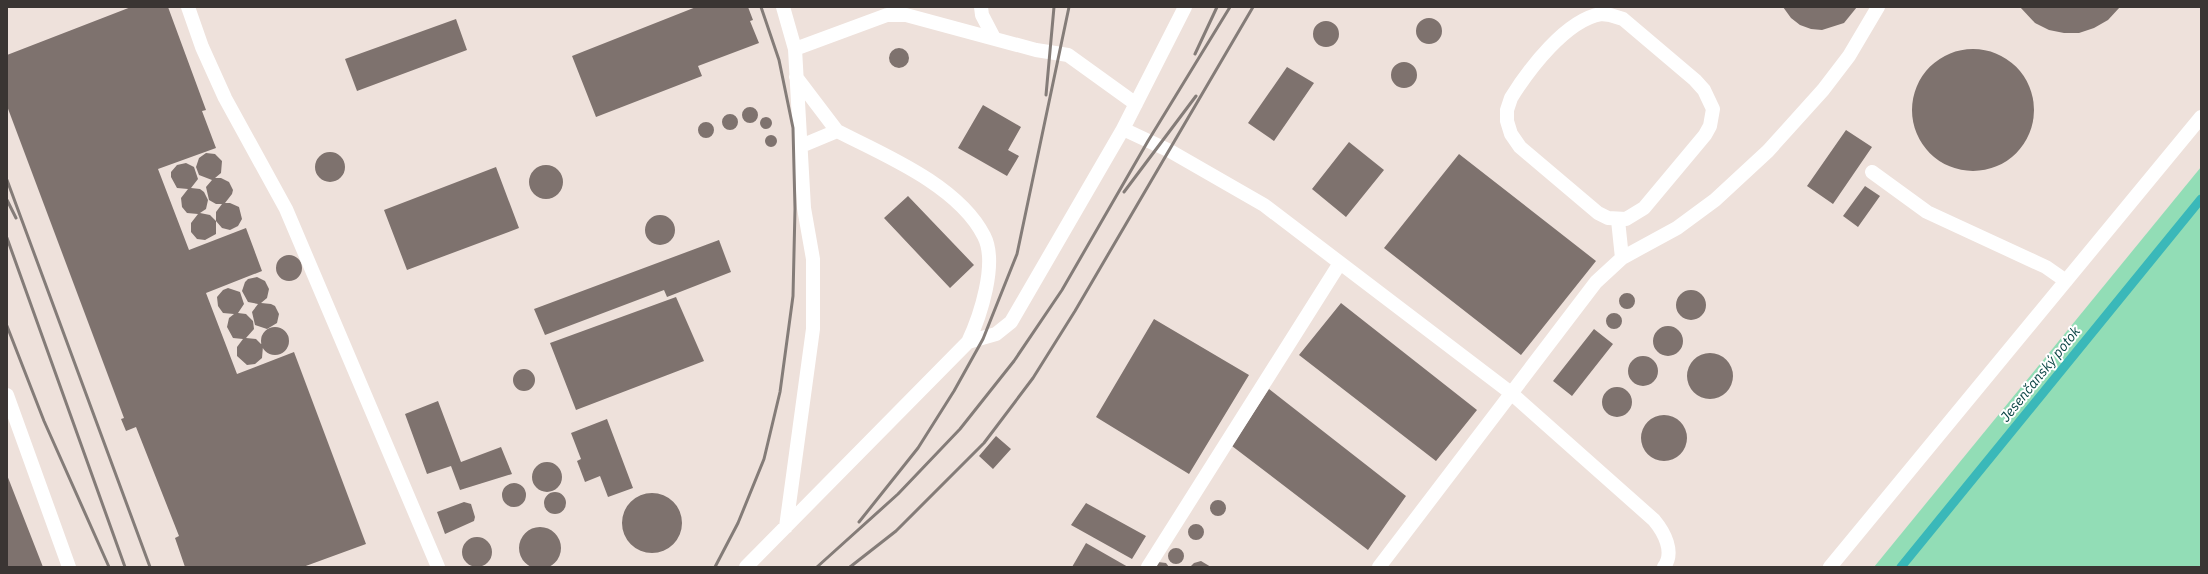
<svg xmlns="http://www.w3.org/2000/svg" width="2208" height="574" viewBox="0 0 2208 574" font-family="'IBM Plex Sans',sans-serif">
  <rect width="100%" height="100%" fill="#eee1db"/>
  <path fill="#92ddb6" d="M2201 167V567H1874Z"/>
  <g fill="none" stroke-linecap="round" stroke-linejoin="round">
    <path stroke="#3ab8b9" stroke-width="9" d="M1901 567 2201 199"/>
  </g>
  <path fill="#7e726e" d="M131 7H168L206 110 202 111 216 148 158 169 189 250 246 228 262 271 206 293 237 374 294 352 366 544 303 567H185L175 538 179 536 136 427 126 431 121 419 124 418 7 106V55Z
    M696 7H748L753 20 750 21 759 43 698 66 702 76 596 117 572 56Z
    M1783 7H1857L1844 23 1822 30 1811 29 1800 25 1791 18Z
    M2020 7H2120L2108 20 2094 28 2079 33H2064L2049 30 2035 23Z
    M1416 31a13 13 0 1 1 26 0a13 13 0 1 1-26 0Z
    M456 19 467 50 357 91 345 59Z
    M1313 34a13 13 0 1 1 26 0a13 13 0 1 1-26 0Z
    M889 58a10 10 0 1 1 20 0a10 10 0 1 1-20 0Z
    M1912 110a61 61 0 1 1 122 0a61 61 0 1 1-122 0Z
    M1391 75a13 13 0 1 1 26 0a13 13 0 1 1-26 0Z
    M1287 67 1314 83 1274 141 1248 123Z
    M983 105 1021 127 1008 150 1019 156 1007 176 958 148Z
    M742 115a8 8 0 1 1 16 0a8 8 0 1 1-16 0Z
    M722 122a8 8 0 1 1 16 0a8 8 0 1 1-16 0Z
    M760 123a6 6 0 1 1 12 0a6 6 0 1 1-12 0Z
    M698 130a8 8 0 1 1 16 0a8 8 0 1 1-16 0Z
    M1846 130 1872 147 1833 204 1807 186Z
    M765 141a6 6 0 1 1 12 0a6 6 0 1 1-12 0Z
    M1349 142 1384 170 1346 217 1312 189Z
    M315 167a15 15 0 1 1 30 0a15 15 0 1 1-30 0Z
    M206 153 215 154 222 161 221 173 215 178H221L229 182 233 190 232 194 225 203H230L239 207 242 219 238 226 230 230 222 228 216 221V234L205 240 197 239 191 232V223L198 214 187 213 182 207 181 198 188 189 177 188 171 177V172L177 165 186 163 194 167 198 179 191 188 200 189 204 192 208 200 206 209 200 213 210 215 216 221V212L222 204H216L209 200 206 187 212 180 199 175 196 167 199 158Z
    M1459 154 1596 261 1521 355 1384 248Z
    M529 182a17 17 0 1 1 34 0a17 17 0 1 1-34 0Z
    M496 167 519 228 407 270 384 210Z
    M1865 186 1880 196 1858 227 1843 216Z
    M908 196 974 265 950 288 884 218Z
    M645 230a15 15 0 1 1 30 0a15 15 0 1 1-30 0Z
    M719 240 731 272 667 297 664 290 545 335 534 309Z
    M276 268a13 13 0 1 1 26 0a13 13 0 1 1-26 0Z
    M257 277 265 281 269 289 267 298 261 303 271 304 275 306 279 314 277 323 267 329 255 325 252 312 258 304 248 302 242 291 245 282 248 279Z
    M228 288 240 292 244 304 238 313 246 314 253 321 254 329 246 338 256 339 263 346 262 358 255 364 247 365 237 356V347L243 339 233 338 227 327 229 318 234 314 223 313 218 306 217 297 223 290Z
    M1676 305a15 15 0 1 1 30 0a15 15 0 1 1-30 0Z
    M1619 301a8 8 0 1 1 16 0a8 8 0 1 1-16 0Z
    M676 297 704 361 576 410 550 343Z
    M1341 303 1477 410 1436 461 1299 355Z
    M1606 321a8 8 0 1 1 16 0a8 8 0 1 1-16 0Z
    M1154 319 1249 375 1189 474 1096 417Z
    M1653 341a15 15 0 1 1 30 0a15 15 0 1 1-30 0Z
    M261 341a14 14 0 1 1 28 0a14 14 0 1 1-28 0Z
    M1594 329 1613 344 1572 396 1553 381Z
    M1687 376a23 23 0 1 1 46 0a23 23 0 1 1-46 0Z
    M1628 371a15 15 0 1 1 30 0a15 15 0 1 1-30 0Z
    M513 380a11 11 0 1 1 22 0a11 11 0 1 1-22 0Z
    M1602 402a15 15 0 1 1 30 0a15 15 0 1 1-30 0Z
    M1269 389 1406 496 1368 550 1232 446Z
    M438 401 461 462 501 447 512 474 460 490 451 466 427 474 405 414Z
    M1641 438a23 23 0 1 1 46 0a23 23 0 1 1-46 0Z
    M607 419 633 488 608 497 600 476 585 482 577 461 581 459 571 433Z
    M996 436 1011 449 993 469 979 456Z
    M532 477a15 15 0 1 1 30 0a15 15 0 1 1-30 0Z
    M7 475 43 567H7Z
    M502 495a12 12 0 1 1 24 0a12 12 0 1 1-24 0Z
    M544 503a11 11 0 1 1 22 0a11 11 0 1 1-22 0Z
    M622 523a30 30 0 1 1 60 0a30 30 0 1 1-60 0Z
    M1210 508a8 8 0 1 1 16 0a8 8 0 1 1-16 0Z
    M464 502 471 504 475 517 474 521 445 534 437 512Z
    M1086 503 1146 536 1132 559 1071 525Z
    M1188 532a8 8 0 1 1 16 0a8 8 0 1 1-16 0Z
    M519 548a21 21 0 1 1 42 0a21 21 0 1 1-42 0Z
    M462 552a15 15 0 1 1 30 0a15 15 0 1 1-30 0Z
    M1086 543 1128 567H1072Z
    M1168 556a8 8 0 1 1 16 0a8 8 0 1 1-16 0Z
    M1201 561 1211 567H1190L1194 563Z
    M1158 562 1166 563 1169 567H1154Z"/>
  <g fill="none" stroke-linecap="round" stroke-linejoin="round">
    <path stroke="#fff" stroke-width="14" d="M188 7 202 47 225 98 286 209 438 567
      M783 7 795 49 804 208 813 259V329L786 527
      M981 7 982 15 994 38
      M1601 14 1610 15 1623 19 1695 80 1704 90 1713 109 1710 126 1705 135 1644 208 1626 219 1608 218 1598 213 1520 147 1511 134 1507 121V110L1511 98C1529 69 1566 20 1601 14Z
      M795 49 887 15H906L1036 50 1068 55 1136 104
      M796 77 837 131 801 146
      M1123 129 1185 7
      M837 131C885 155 959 186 984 236 998 263 980 317 968 342
      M1872 172 1927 212 2046 267 2066 281
      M1618 220 1622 258
      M7 395 69 567
      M746 567 968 342 996 334 1011 322 1123 129 1170 151 1264 205 1511 393 1654 520C1664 532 1675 552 1664 567
      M1148 567 1340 263
      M1379 567 1596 282 1622 258 1677 228 1715 200 1768 151 1823 90 1849 56 1878 7
      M1830 567 2201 117"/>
    <path stroke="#847c78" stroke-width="3" d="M1195 54 1217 7
      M1046 95 1054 7
      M7 180 150 567
      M1124 192 1196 96
      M7 200 16 218
      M7 238 125 567
      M7 326 44 421 109 567
      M859 522 918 448 954 391 983 339 1017 254 1069 7
      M715 567 738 523 764 459 780 392 793 296 795 209 793 128 779 60 761 7
      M817 567 898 494 960 429 1014 361 1062 290 1148 141 1230 7
      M850 567 896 531 984 443 1033 378 1075 311 1253 7"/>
  </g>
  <g text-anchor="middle" stroke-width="4" stroke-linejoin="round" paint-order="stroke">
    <g font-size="14" font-style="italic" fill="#094343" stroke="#fff">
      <text transform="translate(2040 374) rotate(-51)" y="5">Jesenčanský potok</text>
    </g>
  </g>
  <rect width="2208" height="574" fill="none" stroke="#3a3533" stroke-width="16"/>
</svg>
